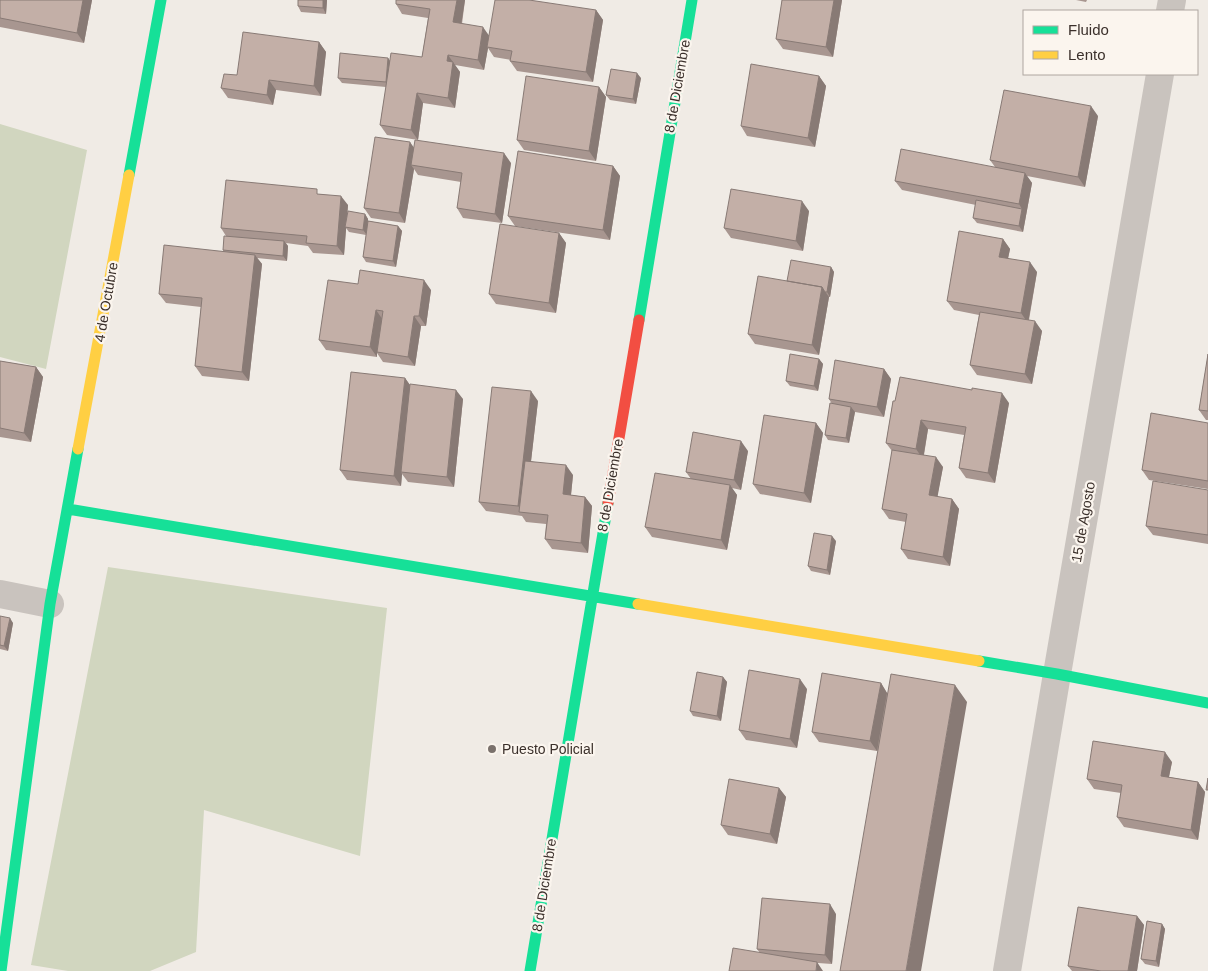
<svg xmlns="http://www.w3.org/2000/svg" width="1208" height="971" viewBox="0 0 1208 971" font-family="Arial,sans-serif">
  <rect width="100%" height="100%" fill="#f0ebe5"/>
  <path fill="#d1d6bf" d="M0 124 87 150 46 369 0 357Z
    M108 567 387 608 360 856 204 810 196 952 150 971H68L31 965Z"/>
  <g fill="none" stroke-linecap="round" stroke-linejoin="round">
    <path stroke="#c9c3be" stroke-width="28" d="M1170 11 1172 0
      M0 594 50 604
      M1007 971 1057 674 1160 74"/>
    <path stroke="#16e098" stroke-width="11" d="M129 175 161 0
      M639 320 692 0
      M68 509 638 604
      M979 661 1057 674 1208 703
      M1 971 50 604 78 449
      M530 971 608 503"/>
    <path stroke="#ffcf43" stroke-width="11" d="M78 449 129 175
      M638 604 979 661"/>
    <path stroke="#f24e42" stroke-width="11" d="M608 503 639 320"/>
  </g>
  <path fill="#a89690" d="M0 0H92L84 43 0 27Z
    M327 0 326 14 301 12 298 6Z
    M396 0H465L462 24 489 36 596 10 603 20 593 82 517 71 510 61 511 60 494 57 488 48 484 70 455 65 460 72 455 108 423 103 418 140 387 135 380 125 386 87 342 83 338 78 388 58 390 61 422 57 428 18 402 14 396 4Z
    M782 0H842L833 57 783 49 776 39Z
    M1076 0H1087L1086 2Z
    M319 42 326 52 321 96 276 90 273 105 228 98 221 88 237 75Z
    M819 76 826 86 815 147 747 136 741 126Z
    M641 78 636 104 610 100 606 95Z
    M599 87 606 97 596 161 524 150 517 140Z
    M1098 116 1085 187 1027 176 1032 183 1023 232 977 223 973 218 976 205 902 190 895 181 995 167 990 160Z
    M414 147 511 163 502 223 463 218 457 208 461 182 418 175 414 169 405 223 371 218 364 208Z
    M613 166 620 176 610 240 515 226 508 216Z
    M321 194 348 205 347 217 365 214 368 219V221L398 226 402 231 396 267 366 262 363 257 366 235 349 232 346 228 344 255 313 253 308 246 286 243 288 246 287 261 257 258 262 264 249 381 202 376 195 366 201 307 166 303 159 294 223 251 226 236 221 228Z
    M809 211 803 251 731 238 724 228Z
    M559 233 566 243 556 313 496 304 489 294Z
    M1003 239 1010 249 1008 259 1037 272 1029 320 1042 331 1032 384 977 375 970 365 979 315 954 310 947 301Z
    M831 267 834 272 830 297H829L819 355 755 344 748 334 787 281Z
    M358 284 431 290 426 326H421L415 366 383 362 377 353V357L326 350 319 340Z
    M1208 354V420H1206L1199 410Z
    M819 359 823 364 818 391 790 386 786 381Z
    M0 361 36 367 43 377 31 442 0 437Z
    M884 369 891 379 884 417 855 412 849 443 828 440 825 435 832 404 829 399Z
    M405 378 410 385 463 399 454 487 408 482 402 474 401 486 347 480 340 470Z
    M538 401 531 461 573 475 571 495 585 497 592 506 588 553 552 549 545 539 546 524 526 522 522 516 486 511 479 502Z
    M893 401 1009 403 995 483 966 478 959 468 964 435 928 429 924 455 943 467 937 497 952 499 959 509 950 566 908 559 901 549 906 522 889 519 882 509 892 451 886 443Z
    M816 423 823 433 811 503 760 494 753 484Z
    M1208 423V489L1149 480 1142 470Z
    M748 451 741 490 732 488 737 495 727 550 652 537 645 527 691 479 686 472Z
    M1208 490V544L1153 535 1146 526Z
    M836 541 830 575 811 571 808 566Z
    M0 616 13 623 8 651 0 649Z
    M723 677 727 682 721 721 693 716 690 711Z
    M881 683 887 693 967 702 877 751 819 742 812 732Z
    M807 689 797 748 746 740 739 730Z
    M1172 762 1169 777 1198 782 1205 792 1198 840 1124 827 1117 817 1121 793 1094 789 1087 779Z
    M779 788 786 797 777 844 728 835 721 825Z
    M836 914 832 964 818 963 760 953 757 949Z
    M1137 916 1144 925 1137 971H1072L1068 966Z
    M1162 924 1165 929 1159 967 1145 964 1141 959Z"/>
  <path fill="#887a75" d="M83 0H92L84 43 77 33Z
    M323 0H327L326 14 323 8Z
    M457 0H465L460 32 453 22Z
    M834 0H842L833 57 826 47Z
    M596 10 603 20 593 82 586 72Z
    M483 27 490 37 487 47 488 48 484 70 478 60Z
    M319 42 326 52 321 96 314 86Z
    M448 55 460 72 455 108 448 98 447 61Z
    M388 58 391 63 386 82Z
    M637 73 641 78 636 104 633 99Z
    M819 76 826 86 815 147 808 138Z
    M269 80 276 90 273 105 267 95Z
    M599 87 606 97 596 161 589 151Z
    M417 93 423 103 418 140 411 130Z
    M1091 106 1098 116 1085 187 1078 177Z
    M410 142 417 152 411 165 414 169 405 223 399 213Z
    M504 153 511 163 502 223 495 214Z
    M613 166 620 176 610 240 603 230Z
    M1025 173 1032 183 1023 232 1019 226 1022 209 1019 204Z
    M341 196 348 205 344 255 337 246Z
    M802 201 809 211 803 251 796 241Z
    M365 214 368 219 367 235 363 230Z
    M398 226 402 231 396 267 393 261Z
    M559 233 566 243 556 313 549 303Z
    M1003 239 1010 249 1006 267 999 257Z
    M284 241 288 246 287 261 283 256Z
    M255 255 262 264 249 381 242 372Z
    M1030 262 1037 272 1028 323 1021 313Z
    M831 267 834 272 830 297 827 292Z
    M424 280 431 290 426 326 419 316Z
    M822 287 829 297 819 355 812 345Z
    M376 310 383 320 377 352V357L370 347Z
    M414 316 421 326 415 366 408 357Z
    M1035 321 1042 331 1032 384 1025 374Z
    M819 359 823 364 818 391 814 386Z
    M36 367 43 377 31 442 24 433Z
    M884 369 891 379 884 417 877 407Z
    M405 378 412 388 401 472 402 474 401 486 394 476Z
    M456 390 463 399 454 487 447 477Z
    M531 391 538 401 525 513H523L518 506Z
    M1002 393 1009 403 995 483 988 473Z
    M851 407 855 412 849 443 846 438Z
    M921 420 928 429 923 459 916 449Z
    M816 423 823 433 811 503 804 493Z
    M741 441 748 451 741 490 734 480Z
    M936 457 943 467 936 505 929 495Z
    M566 465 573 475 570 504 563 494Z
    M730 485 737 495 727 550 721 540Z
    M585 497 592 506 588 553 581 543Z
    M952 499 959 509 950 566 943 557Z
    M832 536 836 541 830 575 827 570Z
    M10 618 13 623 8 651 4 646Z
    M723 677 727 682 721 721 717 716Z
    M800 679 807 689 797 748 790 739Z
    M881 683 887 693 877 751 870 741Z
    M955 685 967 702 921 971H906Z
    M1165 752 1172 762 1167 786 1161 776Z
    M1198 782 1205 792 1198 840 1191 830Z
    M779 788 786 797 777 844 770 834Z
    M830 904 836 914 832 964 825 955Z
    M1137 916 1144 925 1137 971H1128Z
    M1162 924 1165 929 1159 967 1156 961Z
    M817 962 823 971H816Z"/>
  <path fill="#c3afa7" stroke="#887a75" d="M0 0H83L77 33 0 18Z
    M298 0H323V8L298 6Z
    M396 0H457L453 22 483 27 478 60 448 55 447 61 453 62 448 98 417 93 411 130 380 125 391 53 422 57 430 9 396 4Z
    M495 0H529L596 10 586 72 510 61 512 51 487 47Z
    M782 0H834L826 47 776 39Z
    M243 32 319 42 314 86 269 80 267 95 221 88 224 74 237 75Z
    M340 53 388 58 386 82 338 78Z
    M751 64 819 76 808 138 741 126Z
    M611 69 637 73 633 99 606 95Z
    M526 76 599 87 589 151 517 140Z
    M1004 90 1091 106 1078 177 990 160Z
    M375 137 410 142 399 213 364 208Z
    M415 140 504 153 495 214 457 208 462 173 411 165Z
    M901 149 1025 173 1019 204 895 181Z
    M518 151 613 166 603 230 508 216Z
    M226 180 317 189V194L341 196 337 246 306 243 307 236 221 228Z
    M731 189 802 201 796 241 724 228Z
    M976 200 1022 209 1019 226 973 218Z
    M348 211 365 214 363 230 345 227Z
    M368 221 398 226 393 261 363 257Z
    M500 224 559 233 549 303 489 294Z
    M959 231 1003 239 999 257 1030 262 1021 313 947 301Z
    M224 236 284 241 283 256 223 250Z
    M164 245 255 255 242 372 195 366 202 298 159 294Z
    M791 260 831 267 827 292H825L822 287 787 281Z
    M360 270 424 280 419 316H414L408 357 377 352 383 311 376 310 370 347 319 340 328 280 358 284Z
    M758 276 822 287 812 345 748 334Z
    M980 312 1035 321 1025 374 970 365Z
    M790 354 819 359 814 386 786 381Z
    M1208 354V411L1199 410Z
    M835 360 884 369 877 407 829 399Z
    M0 361 36 367 24 433 0 428Z
    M351 372 405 378 394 476 340 470Z
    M900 377 972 390V388L1002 393 988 473 959 468 966 427 921 420 916 449 886 443 893 401H895Z
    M410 384 456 390 447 477 401 472Z
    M492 387 531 391 518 506 479 502Z
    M830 403 851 407 846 438 825 435Z
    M1151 413 1208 423V481L1142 470Z
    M764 415 816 423 804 493 753 484Z
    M693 432 741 441 734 480 686 472Z
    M892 450 936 457 929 495 952 499 943 557 901 549 907 514 882 509Z
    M525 461 566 465 563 494 585 497 581 543 545 539 548 515 519 512Z
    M655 473 730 485 721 540 645 527Z
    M1153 481 1208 490V535L1146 526Z
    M814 533 832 536 827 570 808 566Z
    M0 616 10 618 4 646 0 645Z
    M749 670 800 679 790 739 739 730Z
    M697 672 723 677 717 716 690 711Z
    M822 673 881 683 870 741 812 732Z
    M891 674 955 685 906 971H840Z
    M1093 741 1165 752 1161 776 1198 782 1191 830 1117 817 1122 785 1087 779Z
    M1208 778V790H1206Z
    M729 779 779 788 770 834 721 825Z
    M762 898 830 904 825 955 757 949Z
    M1078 907 1137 916 1128 971H1101L1068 966Z
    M1147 921 1162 924 1156 961 1141 959Z
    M733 948 817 962 816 971H729Z"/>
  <circle fill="#7a716c" stroke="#fbf5ee" stroke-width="2" cx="492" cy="749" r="5"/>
  <g text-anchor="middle" stroke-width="4.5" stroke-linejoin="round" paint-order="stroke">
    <g font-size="14" fill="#3b302b" stroke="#fbf5ee">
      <text transform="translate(677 86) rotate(-80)" y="5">8 de Diciembre</text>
      <text transform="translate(106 302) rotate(-80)" y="5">4 de Octubre</text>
      <text transform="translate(610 485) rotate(-80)" y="5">8 de Diciembre</text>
      <text transform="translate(1083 522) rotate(-80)" y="5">15 de Agosto</text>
      <text transform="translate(544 885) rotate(-81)" y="5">8 de Diciembre</text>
    </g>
    <g font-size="14" fill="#3b302b" stroke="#fbf5ee" text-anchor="start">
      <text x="502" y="754">Puesto Policial</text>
    </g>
  </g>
  <rect x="1023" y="10" width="175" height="65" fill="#fbf5ee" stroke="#aea6a0"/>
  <rect x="1033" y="26" width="25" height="8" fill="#16e098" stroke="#aea6a0"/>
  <text x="1068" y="35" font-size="15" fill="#3b302b">Fluido</text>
  <rect x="1033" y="51" width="25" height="8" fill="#ffcf43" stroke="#aea6a0"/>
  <text x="1068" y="60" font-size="15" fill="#3b302b">Lento</text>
</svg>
